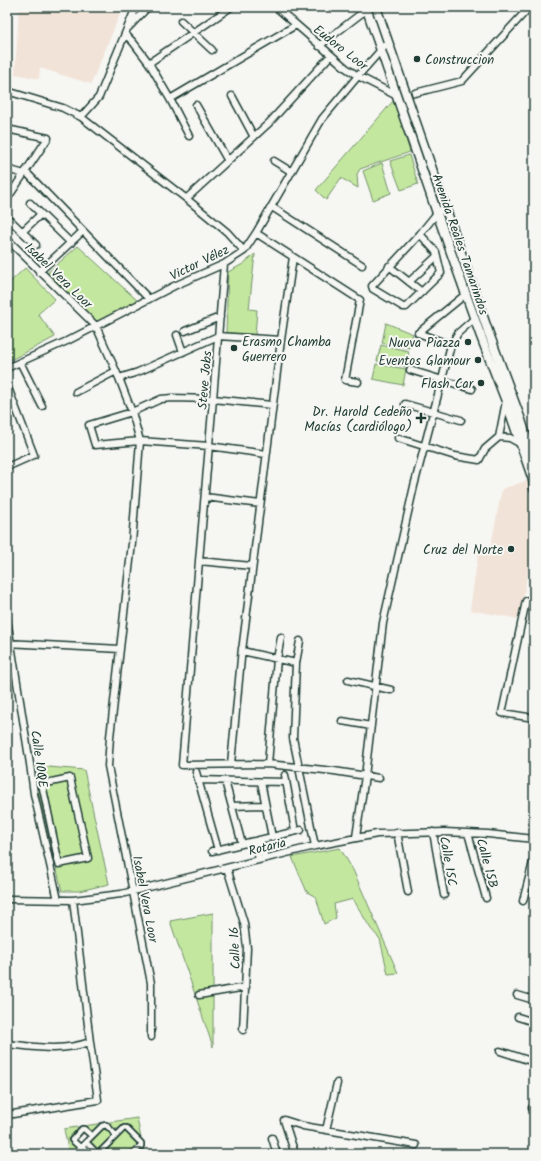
<svg xmlns="http://www.w3.org/2000/svg" width="541" height="1161" viewBox="0 0 541 1161" font-family="Kalam,sans-serif">
  <rect width="100%" height="100%" fill="#f6f6f2"/>
  <filter id="ink" filterUnits="userSpaceOnUse"><feTurbulence type="fractalNoise" baseFrequency=".025" numOctaves="2"/><feDisplacementMap in="SourceGraphic" scale="8" xChannelSelector="R" yChannelSelector="G"/><feConvolveMatrix kernelMatrix="1 2 1 2 8 2 1 2 1" color-interpolation-filters="sRGB"/></filter>
  <g filter="url(#ink)">
    <path fill="#f2e3d8" d="M19 7H123L91 84 40 68 39 79 15 74Z
      M528 480 534 498V539L519 619 470 610 479 548 490 550 502 489Z"/>
    <path fill="#c4e7a0" stroke="#72926a" d="M394 100 410 152 360 169 357 174 358 188 341 178 326 200 316 190Z
      M409 155 418 184 401 190 390 161Z
      M382 163 391 193 373 200 363 171Z
      M78 246 139 302 96 322 46 274Z
      M255 254 249 309 257 310 255 335 226 333 228 272 243 264Z
      M25 268 55 299 38 314 55 337 7 362V285Z
      M386 323 413 334 409 348 382 343Z
      M381 345 409 351 406 367 377 361Z
      M376 364 406 369 403 385 373 379Z
      M36 766 84 770 109 884 79 891H62L38 791Z
      M340 848 353 870 398 973 388 974 380 939 371 929 353 899 334 904 336 918 324 924 316 897 307 892 292 857Z
      M213 913V1047L170 921Z
      M137 1118 144 1154H137L142 1148 141 1140 127 1127 122 1126 120 1129H113L108 1124 93 1133H89L84 1128 79 1129 69 1139 70 1142 80 1150 76 1154H69L64 1129Z
      M105 1126 113 1134 98 1150 89 1142Z
      M124 1131 139 1146 131 1154H101Z"/>
    <g fill="none" stroke-linecap="round" stroke-linejoin="round">
      <g stroke="#1f3d34" stroke-width="8">
        <path id="pedestrian" d="M86 1142 98 1154
          M82 1146 81 1148 72 1140 82 1129H84L92 1136
          M90 1154 82 1146 102 1126 106 1125 116 1135
          M98 1154 124 1128H126L141 1143V1146L133 1154"/>
      </g>
      <g stroke="#1f3d34" stroke-width="9">
        <path id="minor" d="M276 7 346 68 358 76 397 96
          M181 21 212 50
          M129 27 148 7
          M125 34 133 42 149 63 231 7
          M319 46 367 9
          M151 62 149 63 170 99 189 136
          M7 91 63 108 81 117 188 200 227 232 244 251
          M415 93 462 81 526 11
          M232 96 254 137
          M170 99 296 25
          M196 105 228 161
          M81 117 99 97 136 7
          M7 129 48 138 7 199
          M274 161 292 172
          M7 169 24 174 26 172 149 299
          M187 198 269 123 331 55
          M30 203 71 243
          M272 207 362 265
          M8 218 36 245
          M22 232 41 214
          M256 233 360 300 345 380 358 382
          M420 234 436 252 441 273 406 307H403L373 289 372 286 420 234 437 213 445 207
          M7 239 96 326 119 378 132 412 140 441 132 543 110 737 108 766 151 983V1037
          M293 257 281 340 242 651 296 663
          M224 264 213 399 199 561 252 566
          M389 266 422 292
          M39 272 82 232
          M409 282 437 256
          M185 331 220 317
          M418 333 466 294
          M418 333 451 345
          M177 335 183 352
          M20 362 42 406
          M7 368 67 341 174 286 224 264 244 251 256 233 322 119 358 76 388 42
          M410 370 472 389
          M119 378 138 372 218 336 281 340
          M7 385 34 455 7 467
          M76 392 116 371
          M405 404 461 420
          M499 437 506 401
          M398 438 455 456 479 460 485 449 499 437 510 438 521 444
          M266 454 209 446 140 441 95 445 89 425 132 412 161 399 172 398 213 399 272 405
          M205 497 260 504
          M199 561 182 765 268 764 334 771 379 778
          M534 598 526 601 502 713 534 718
          M7 619 30 764 34 794 58 900
          M300 641 296 663 293 738 315 846
          M7 643 120 649
          M348 680 391 690
          M342 721 371 726
          M231 764 242 648
          M268 764 277 659 281 637
          M196 772 218 850
          M285 775 295 831
          M70 778 88 858 59 864 42 784Z
          M199 780 286 782
          M225 781 242 844
          M261 782 272 837
          M232 806 265 805
          M397 832 408 892
          M433 832 444 895
          M468 833 486 898
          M356 837 365 776 383 623 414 486 451 345 458 333 475 318
          M260 840 265 858
          M255 841 259 860
          M212 851 301 830
          M227 868 244 923 247 948 243 1030
          M7 899 73 900 121 894 315 846 377 834 445 832 488 834 534 839
          M523 901 534 858
          M199 995 246 987
          M517 995 534 1000
          M518 1017 534 1022
          M7 1044C36 1047 61 1052 90 1042L73 900
          M500 1051 534 1062
          M532 1108H534
          M7 1115 98 1100 90 1042
          M326 1130 337 1083
          M272 1138 277 1154
          M295 1154 284 1120 303 1126 416 1145"/>
      </g>
      <g stroke="#1f3d34" stroke-width="11">
        <path id="secondary" d="M366 7 437 213 480 334 506 401 533 480 534 488
          M376 7 488 331 521 420 534 461"/>
      </g>
      <use href="#pedestrian" stroke="#f6f6f2" stroke-width="4.5"/>
      <use href="#minor" stroke="#f6f6f2" stroke-width="6"/>
      <use href="#secondary" stroke="#f6f6f2" stroke-width="8"/>
    </g>
  </g>
  <g fill="#1f3d34" stroke="#f6f6f2" stroke-width="1.5">
    <circle cx="417" cy="59" r="4"/>
    <circle cx="468" cy="342" r="4"/>
    <circle cx="234" cy="348" r="4"/>
    <circle cx="478" cy="360" r="4"/>
    <circle cx="481" cy="383" r="4"/>
    <path d="M419 412h4v4h4v4h-4v4h-4v-4h-4v-4h4z"/>
    <circle cx="511" cy="549" r="4"/>
  </g>
  <g text-anchor="middle" stroke-width="4" stroke-linejoin="round" paint-order="stroke">
    <g font-size="13" fill="#1f3d34" stroke="#f6f6f2">
      <text transform="translate(341 47) rotate(38)" y="5">Eudoro Loor</text>
      <text transform="translate(461 244) rotate(71)" y="5">Avenida Reales Tamarindos</text>
      <text transform="translate(199 262) rotate(-26)" y="5">Victor Vélez</text>
      <text transform="translate(59 275) rotate(44)" y="5">Isabel Vera Loor</text>
      <text transform="translate(204 380) rotate(-85)" y="5">Steve Jobs</text>
      <text transform="translate(40 759) rotate(82)" y="5">Calle 10QE</text>
      <text transform="translate(267 846) rotate(-14)" y="5">Rotaria</text>
      <text transform="translate(449 861) rotate(80)" y="5">Calle 15C</text>
      <text transform="translate(488 863) rotate(75)" y="5">Calle 15B</text>
      <text transform="translate(146 899) rotate(79)" y="5">Isabel Vera Loor</text>
      <text transform="translate(234 948) rotate(-93)" y="5">Calle 16</text>
    </g>
    <g font-size="13" fill="#1f3d34" stroke="#f6f6f2" text-anchor="end">
      <text x="425" y="64" text-anchor="start">Construccion</text>
      <text x="242" y="346" text-anchor="start">Erasmo Chamba<tspan x="242" dy="15">Guerrero</tspan></text>
      <text x="460" y="347">Nuova Piazza</text>
      <text x="470" y="365">Eventos Glamour</text>
      <text x="473" y="388">Flash Car</text>
      <text x="412" y="416">Dr. Harold Cedeño<tspan x="412" dy="15">Macías (cardiólogo)</tspan></text>
      <text x="503" y="554">Cruz del Norte</text>
    </g>
  </g>
  <rect width="541" height="1161" fill="none" stroke="#f6f6f2" stroke-width="24"/>
  <rect x="12" y="12" width="517" height="1137" fill="none" stroke="#1f3d34" stroke-width="1.5" filter="url(#ink)"/>
</svg>
